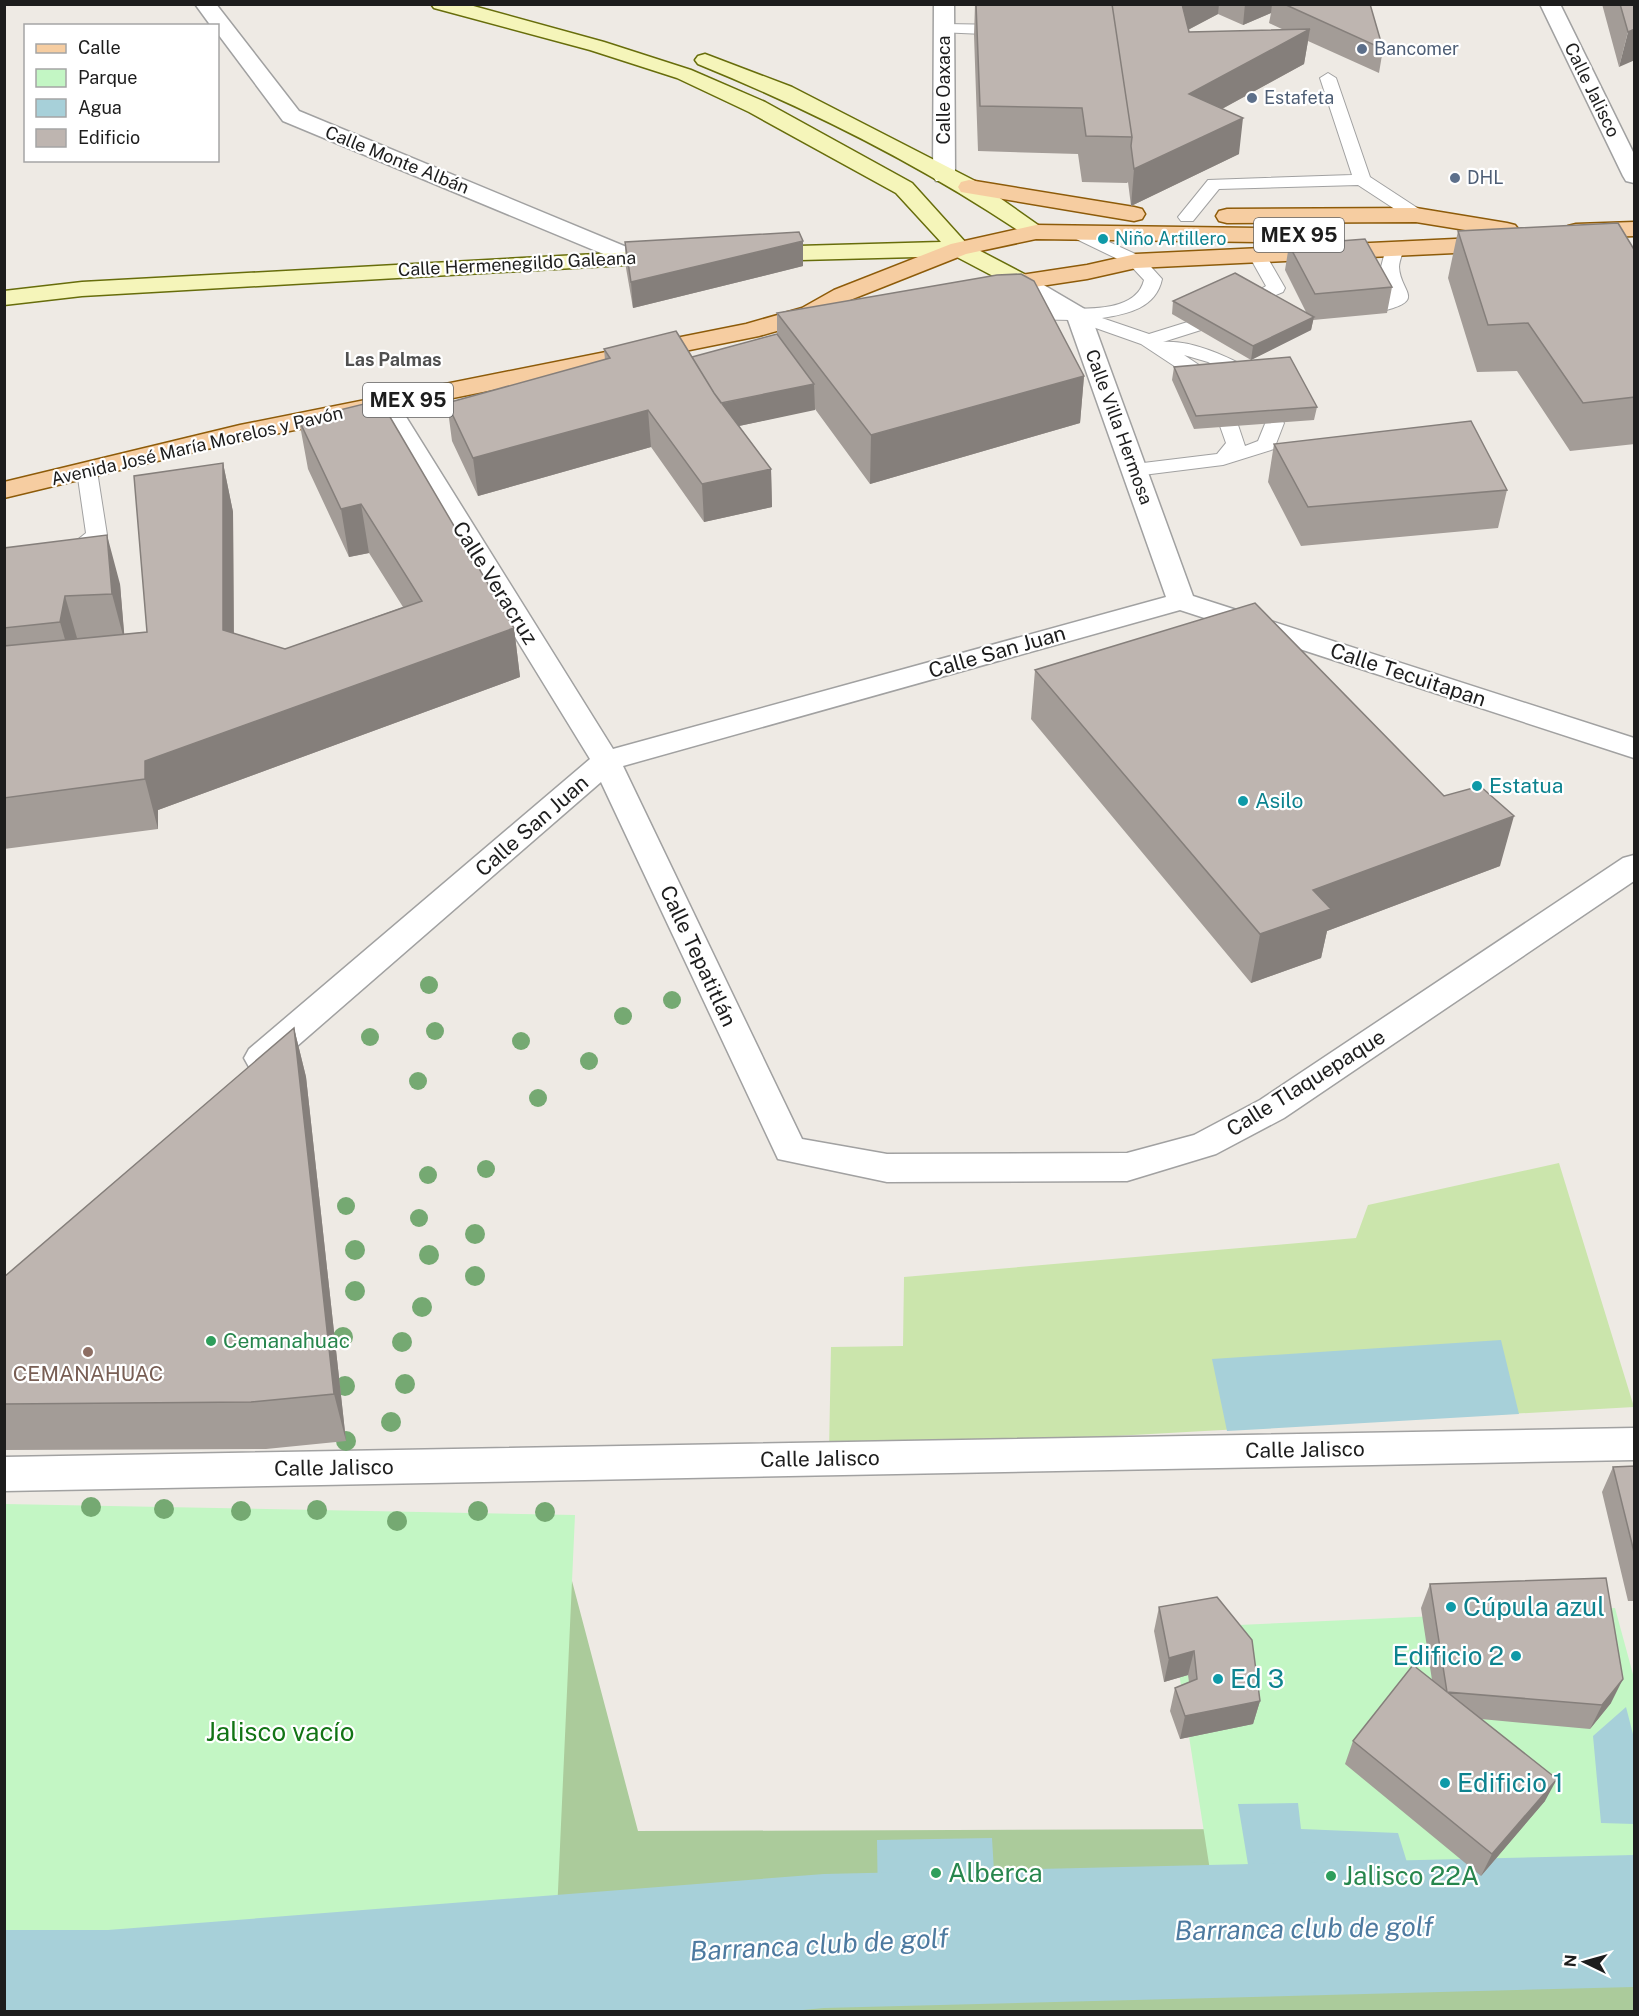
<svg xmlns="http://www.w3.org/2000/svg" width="1639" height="2016" viewBox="0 0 1639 2016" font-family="'Public Sans',sans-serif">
  <rect width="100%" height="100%" fill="#eeeae4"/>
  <path fill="#cbe5ac" d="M1559 1163 1634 1407 829 1452 831 1347 903 1346 904 1277 1356 1238 1368 1205Z"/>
  <path fill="#abcb9b" d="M572 1581 638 1831 1301 1829 1634 1865V2011L5 2012V1776L57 1608Z"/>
  <path fill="#c3f6c4" d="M5 1504 575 1515 555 1957 5 1951Z
    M1615 1608 1634 1678V1915L1219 1928 1172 1628Z"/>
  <path fill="#a7d0d9" d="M1501 1340 1519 1414 1227 1431 1212 1359Z
    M1626 1707 1634 1738V1824L1601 1823 1593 1736Z
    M1298 1803 1301 1829 1398 1833 1425 1921 1257 1919 1238 1804Z
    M992 1838 996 1905 878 1907 877 1840Z"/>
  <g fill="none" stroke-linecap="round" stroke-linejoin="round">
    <path fill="#a7d0d9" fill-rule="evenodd" d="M1634 1855V1987L824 2008 782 2012H4V1930H108L824 1874Z"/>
    <g stroke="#a1a1a1" stroke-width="2">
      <path id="lane" d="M944 24 1007 25 1015 30 1007 35 938 32 936 29Z
        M1328 73 1336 78 1370 177 1422 211 1425 215 1422 219H1410L1358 185 1219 189 1193 221H1181L1178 217 1208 180 1352 175 1320 78Z
        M1074 226 1142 257 1162 279C1156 308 1128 314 1102 318L1149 334 1194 320 1201 322 1203 326 1201 330 1163 342C1193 340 1225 356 1253 370L1256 374 1253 378H1239L1208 362 1184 355 1211 373 1214 377 1204 383 1197 381 1141 344 1073 320 1012 319 1010 315C1023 295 1132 330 1144 280L1130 265 1068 235 1065 231 1068 227Z
        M1395 243 1404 248C1403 253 1399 261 1399 267 1400 292 1427 300 1383 311L1374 305 1376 301 1389 297 1390 289 1381 267 1386 248Z
        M1257 249 1263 250 1285 288 1283 292 1254 304 1245 298 1266 286 1248 254Z
        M1274 417 1281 419 1284 423 1274 449 1223 465 1135 476 1128 474 1125 470 1128 466 1135 464 1217 454 1226 443 1220 426 1223 422H1237L1245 446 1258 441 1267 419Z
        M87 465 94 467 97 471 107 535C87 565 37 564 4 570V558L71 545 86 533 77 471 80 467Z"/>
    </g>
    <g stroke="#a1a1a1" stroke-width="3">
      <path id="street" d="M195 4H216L299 111 641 253 645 258 641 263H625L283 121 218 34V26H211Z
        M934 4H954L955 176 952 181H936L933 176Z
        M1540 4H1560L1634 154V183L1626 181 1623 176Z
        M1022 275 1030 277 1088 311 1091 316 1193 596 1634 738V758L1180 610 623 766 802 1139 887 1154 1127 1153 1194 1135 1260 1100 1623 858 1634 855V881L1284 1118 1216 1154 1127 1181 887 1182 778 1159 601 782 273 1067 261 1071 249 1067 244 1058 249 1049 590 759 372 404 376 399 385 396 394 399 398 404 613 749 1166 597 1068 320 1014 287 1010 282 1014 277Z
        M1634 1428V1460L4 1491V1457Z"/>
    </g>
    <g stroke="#676d0b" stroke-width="3">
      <path id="secondary" d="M431 4H466L604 42 691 70 765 102 912 183 967 244 1030 277 1034 282 1030 287H1014L955 256 758 261 750 259 746 254 750 249 758 247 941 242 896 193 749 112 677 78 590 50 434 8Z
        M705 54 792 87 977 182 1048 232 1044 237H1028C925 167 813 111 698 64L695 60 698 56Z
        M670 250 678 252 682 257 678 262 82 296 4 305V291L82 282Z"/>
    </g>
    <g stroke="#8d5b09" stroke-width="3">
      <path id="primary" d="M969 180 1134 207 1142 209 1145 214 1142 219 1134 221 961 192 958 187 961 182Z
        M1416 208 1507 223 1515 225 1519 230 1515 235 1509 236 1511 239 1507 244 1476 252 1136 268 1087 279 987 294 979 292 975 287 979 282 987 280 1087 265 1136 254 1476 238 1490 234 1416 222 1227 223 1219 221 1216 216 1219 211 1227 209Z
        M1634 222V236L1576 238 1568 236 1564 231 1568 226 1576 224Z
        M1036 225 1258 228 1266 230 1270 235 1266 240 1258 242 1036 239 966 254 850 300 832 311 829 316 759 336 240 441 4 498V482L240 425 746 324 802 308 834 290 951 244Z"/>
    </g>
    <use href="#lane" fill="#fff" fill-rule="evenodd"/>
    <use href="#street" fill="#fff" fill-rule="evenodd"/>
    <use href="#secondary" fill="#f5f5ba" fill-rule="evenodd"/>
    <use href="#primary" fill="#f6cda1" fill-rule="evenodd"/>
  </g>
  <g fill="#75a972">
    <circle cx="429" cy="985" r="9"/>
    <circle cx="672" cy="1000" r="9"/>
    <circle cx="623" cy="1016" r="9"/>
    <circle cx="435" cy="1031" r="9"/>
    <circle cx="370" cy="1037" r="9"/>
    <circle cx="521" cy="1041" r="9"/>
    <circle cx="589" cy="1061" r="9"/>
    <circle cx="418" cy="1081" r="9"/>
    <circle cx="538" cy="1098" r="9"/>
    <circle cx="486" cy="1169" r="9"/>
    <circle cx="428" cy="1175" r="9"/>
    <circle cx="346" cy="1206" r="9"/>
    <circle cx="419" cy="1218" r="9"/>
    <circle cx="475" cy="1234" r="10"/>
    <circle cx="355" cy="1250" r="10"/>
    <circle cx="429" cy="1255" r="10"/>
    <circle cx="475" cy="1276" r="10"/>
    <circle cx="355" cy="1291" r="10"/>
    <circle cx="422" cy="1307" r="10"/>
    <circle cx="343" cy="1337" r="10"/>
    <circle cx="402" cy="1342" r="10"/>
    <circle cx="405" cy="1384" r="10"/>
    <circle cx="345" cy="1386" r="10"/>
    <circle cx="391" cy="1422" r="10"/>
    <circle cx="346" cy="1441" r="10"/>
    <circle cx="91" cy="1507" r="10"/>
    <circle cx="164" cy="1509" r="10"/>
    <circle cx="317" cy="1510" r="10"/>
    <circle cx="241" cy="1511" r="10"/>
    <circle cx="478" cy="1511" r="10"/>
    <circle cx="545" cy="1512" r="10"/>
    <circle cx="397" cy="1521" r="10"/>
  </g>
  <path fill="#a39c97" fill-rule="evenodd" d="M975 4H1370L1383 49 1379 73 1308 41 1304 64 1222 109 1239 154 1131 206 1128 182 1127 183 1082 182 1078 154 978 151 974 35ZM1271 13 1269 23 1284 30 1189 32 1188 30 1218 14 1243 25Z
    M1602 4H1635L1619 67Z
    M1458 231 1635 251V444L1570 451 1517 371 1477 372 1448 278Z
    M625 242 803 266 633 308 626 268Z
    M1289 245 1392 287 1387 313 1313 320 1311 330 1251 360 1172 314 1173 301 1307 314 1285 270Z
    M777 313 1084 376 1080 423 870 484 815 409 739 426 771 469 772 507 704 522 651 447 478 496 452 441 447 403 605 360 604 349 692 357 777 334Z
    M1174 367 1317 407 1314 420 1194 429 1172 380Z
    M299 420 514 628 520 677 158 810V829L4 849V547L5 548 120 584 124 634 147 632 223 463 233 512 234 634 285 649 403 607 369 553 349 557 308 469Z
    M1274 444 1507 490 1498 528 1301 546 1268 482Z
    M1035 670 1500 866 1327 931 1321 958 1251 983 1031 719Z
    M294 1028 306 1077 346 1441 266 1449 4 1450V1277Z
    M1635 1466V1601H1628L1602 1492 1613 1467Z
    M1430 1584 1611 1703 1590 1729 1481 1719 1545 1801 1481 1876 1345 1764 1353 1741 1432 1680 1421 1608Z
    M1159 1607 1260 1701 1253 1724 1180 1739 1170 1711 1175 1688 1189 1682 1188 1675 1164 1682 1154 1631Z"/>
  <path fill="#857f7b" d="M1181 4H1219L1218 14 1178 35Z
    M1245 4H1272L1271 13 1243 25Z
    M1310 29 1304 64 1185 129 1189 94Z
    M1635 29V60L1619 67 1628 32Z
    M1243 118 1239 154 1131 206 1134 169Z
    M803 241V266L633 308 631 282Z
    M1314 317 1311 330 1251 360 1253 346Z
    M1084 376 1080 423 870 484 871 435Z
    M814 384 815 410 715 431 714 405Z
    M648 410 651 447 478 496 473 458Z
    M223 463 233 512 234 680 223 630Z
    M771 469 772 507 704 522 702 484Z
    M361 504 369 553 349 557 341 509Z
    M107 535 120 584 125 643 112 594Z
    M65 596 79 645 74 671 60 622Z
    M514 628 520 677 158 810V829L145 779V761Z
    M1514 816 1500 866 1327 931 1321 958 1251 983 1260 934 1313 890Z
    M294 1028 306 1077 346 1441 334 1394Z
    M1194 1651 1188 1675 1164 1682 1169 1658Z
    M1623 1679 1611 1703 1590 1729 1602 1705Z
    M1260 1701 1253 1724 1180 1739 1185 1716Z
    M1557 1779 1545 1801 1481 1876 1492 1854Z"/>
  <path fill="#beb5b0" stroke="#857f7b" stroke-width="1.5" d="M976 4H1112L1132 137 1086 136 1082 108 980 106Z
    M1112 4H1182L1189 32 1310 29 1189 94 1243 118 1134 169 1131 146 1132 137Z
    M1284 4H1370L1383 49Z
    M1620 4H1635V29L1628 32Z
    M1618 223 1635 251V397L1583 403 1528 323 1488 325 1458 231Z
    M799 232 803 241 631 282 625 242Z
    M1365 239 1392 287 1315 294 1289 245Z
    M1235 273 1314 317 1253 346 1173 301Z
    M1021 274 1034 281 1084 376 871 435 777 313 997 275Z
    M676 331 714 393 771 469 702 484 648 410 473 458 447 403 610 358 604 349Z
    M777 334 814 384 721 403 714 393 692 357Z
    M1290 357 1317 407 1196 416 1174 367Z
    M380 400 514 628 145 761V779L4 798V646L147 632 134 476 223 463V630L285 649 422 601 361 504 341 509 299 420Z
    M1471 421 1507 490 1308 507 1274 444Z
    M107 535 112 594 65 596 60 622 4 628V548Z
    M1255 603 1444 796 1480 786 1514 816 1313 890 1331 909 1260 934 1035 670Z
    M294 1028 334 1394 251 1402 4 1404V1277Z
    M1635 1466V1556L1613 1467Z
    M1606 1578 1623 1679 1602 1705 1447 1692 1430 1584Z
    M1217 1597 1252 1640 1260 1701 1185 1716 1175 1688 1197 1679 1194 1651 1169 1658 1159 1607Z
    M1413 1665 1557 1779 1492 1854 1353 1741Z"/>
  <g fill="#5c6f8a" stroke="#fff" stroke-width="2">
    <circle cx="1362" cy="49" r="6"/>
    <circle cx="1252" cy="98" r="6"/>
    <circle cx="1455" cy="178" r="6"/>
  </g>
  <g fill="#0f9aa8" stroke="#fff" stroke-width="2">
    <circle cx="1103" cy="239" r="6"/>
    <circle cx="1477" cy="786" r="6"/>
    <circle cx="1243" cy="801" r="6"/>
    <circle cx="1451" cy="1607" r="6"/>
    <circle cx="1516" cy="1656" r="6"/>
    <circle cx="1218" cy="1679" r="6"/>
    <circle cx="1445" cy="1783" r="6"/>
  </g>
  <g fill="#2e9e5b" stroke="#fff" stroke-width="2">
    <circle cx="211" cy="1341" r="6"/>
    <circle cx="936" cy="1873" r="6"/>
    <circle cx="1331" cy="1876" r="6"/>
  </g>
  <circle fill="#8d6e63" stroke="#fff" stroke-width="2" cx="88" cy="1352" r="6"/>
  <g text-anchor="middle" stroke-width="4.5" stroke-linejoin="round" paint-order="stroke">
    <g font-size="18" fill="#4e5e75" stroke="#fff" text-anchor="start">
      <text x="1374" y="55">Bancomer</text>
      <text x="1264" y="104">Estafeta</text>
      <text x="1467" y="184">DHL</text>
    </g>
    <g font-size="18" fill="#1d1d1d" stroke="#fff">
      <text transform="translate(944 90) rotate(-90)" y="6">Calle Oaxaca</text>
      <text transform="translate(1592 90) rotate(64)" y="6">Calle Jalisco</text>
      <text transform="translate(397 160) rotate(22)" y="6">Calle Monte Albán</text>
      <text transform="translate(517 264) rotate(-3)" y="6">Calle Hermenegildo Galeana</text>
      <text transform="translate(1119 427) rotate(70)" y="6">Calle Villa Hermosa</text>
      <text transform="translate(197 446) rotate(-13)" y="6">Avenida José María Morelos y Pavón</text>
    </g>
    <g font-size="18" fill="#0d838f" stroke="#fff" text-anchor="start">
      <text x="1115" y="245">Niño Artillero</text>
    </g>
    <g font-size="18" font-weight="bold" fill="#505050" stroke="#fff">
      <text x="393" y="366">Las Palmas</text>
    </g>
    <g fill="#fff" stroke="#616161" stroke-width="1.5">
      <rect x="1254" y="218" width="90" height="34" rx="4.5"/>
      <rect x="363" y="383" width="90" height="34" rx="4.5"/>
    </g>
    <g font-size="20" font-weight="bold" fill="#1d1d1d">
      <text x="1299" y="242">MEX 95</text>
      <text x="408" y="407">MEX 95</text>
    </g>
    <g font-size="21" fill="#1d1d1d" stroke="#fff">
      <text transform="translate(495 583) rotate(58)" y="7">Calle Veracruz</text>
      <text transform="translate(997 652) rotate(-16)" y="7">Calle San Juan</text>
      <text transform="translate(1408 675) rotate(18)" y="7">Calle Tecuitapan</text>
      <text transform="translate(532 826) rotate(-41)" y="7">Calle San Juan</text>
      <text transform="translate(698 956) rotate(65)" y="7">Calle Tepatitlán</text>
      <text transform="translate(1306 1083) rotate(-32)" y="7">Calle Tlaquepaque</text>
      <text transform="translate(1305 1450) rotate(-1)" y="7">Calle Jalisco</text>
      <text transform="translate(820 1459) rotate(-1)" y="7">Calle Jalisco</text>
      <text transform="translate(334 1468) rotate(-1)" y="7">Calle Jalisco</text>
    </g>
    <g font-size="21" fill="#0d838f" stroke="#fff" text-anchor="start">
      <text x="1489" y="793">Estatua</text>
      <text x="1255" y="808">Asilo</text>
    </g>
    <g font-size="21" fill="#27864d" stroke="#fff" text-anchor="start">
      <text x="223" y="1348">Cemanahuac</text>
    </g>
    <g font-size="21" fill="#785e54" stroke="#fff">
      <text x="88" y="1381">CEMANAHUAC</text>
    </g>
    <g font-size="26" fill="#0d838f" stroke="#fff" text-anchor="start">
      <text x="1463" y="1616">Cúpula azul</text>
      <text x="1504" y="1665" text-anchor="end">Edificio 2</text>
      <text x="1230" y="1688">Ed 3</text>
      <text x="1457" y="1792">Edificio 1</text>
    </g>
    <g font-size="26" fill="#127415" stroke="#fff">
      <text x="280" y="1741">Jalisco vacío</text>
    </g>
    <g font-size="26" fill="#27864d" stroke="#fff" text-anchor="start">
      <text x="948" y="1882">Alberca</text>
      <text x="1343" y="1885">Jalisco 22A</text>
    </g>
    <g font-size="27" font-style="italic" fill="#4d7aa0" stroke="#fff">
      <text transform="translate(1304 1929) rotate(-1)" y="9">Barranca club de golf</text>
      <text transform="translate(819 1945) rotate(-3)" y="9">Barranca club de golf</text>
    </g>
  </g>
  <rect width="1639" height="2016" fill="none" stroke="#1d1d1d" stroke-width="12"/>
  <rect x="24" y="24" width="195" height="138" fill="#ffffff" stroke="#a5a5a5" stroke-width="1.5"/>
  <rect x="36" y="44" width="30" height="9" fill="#f6cda1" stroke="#a5a5a5" stroke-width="1.5"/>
  <text x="78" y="54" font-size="18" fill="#1d1d1d">Calle</text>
  <rect x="36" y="69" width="30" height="18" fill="#c3f6c4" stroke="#a5a5a5" stroke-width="1.5"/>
  <text x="78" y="84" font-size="18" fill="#1d1d1d">Parque</text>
  <rect x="36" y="99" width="30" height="18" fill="#a7d0d9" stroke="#a5a5a5" stroke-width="1.5"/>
  <text x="78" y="114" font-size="18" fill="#1d1d1d">Agua</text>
  <rect x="36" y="129" width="30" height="18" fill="#beb5b0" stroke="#a5a5a5" stroke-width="1.5"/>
  <text x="78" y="144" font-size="18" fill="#1d1d1d">Edificio</text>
  <g transform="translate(1585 1962) rotate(275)" stroke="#ffffff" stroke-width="4.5" paint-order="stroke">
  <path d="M0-4.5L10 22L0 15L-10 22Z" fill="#1d1d1d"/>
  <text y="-9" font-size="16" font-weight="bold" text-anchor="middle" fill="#1d1d1d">N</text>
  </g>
</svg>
